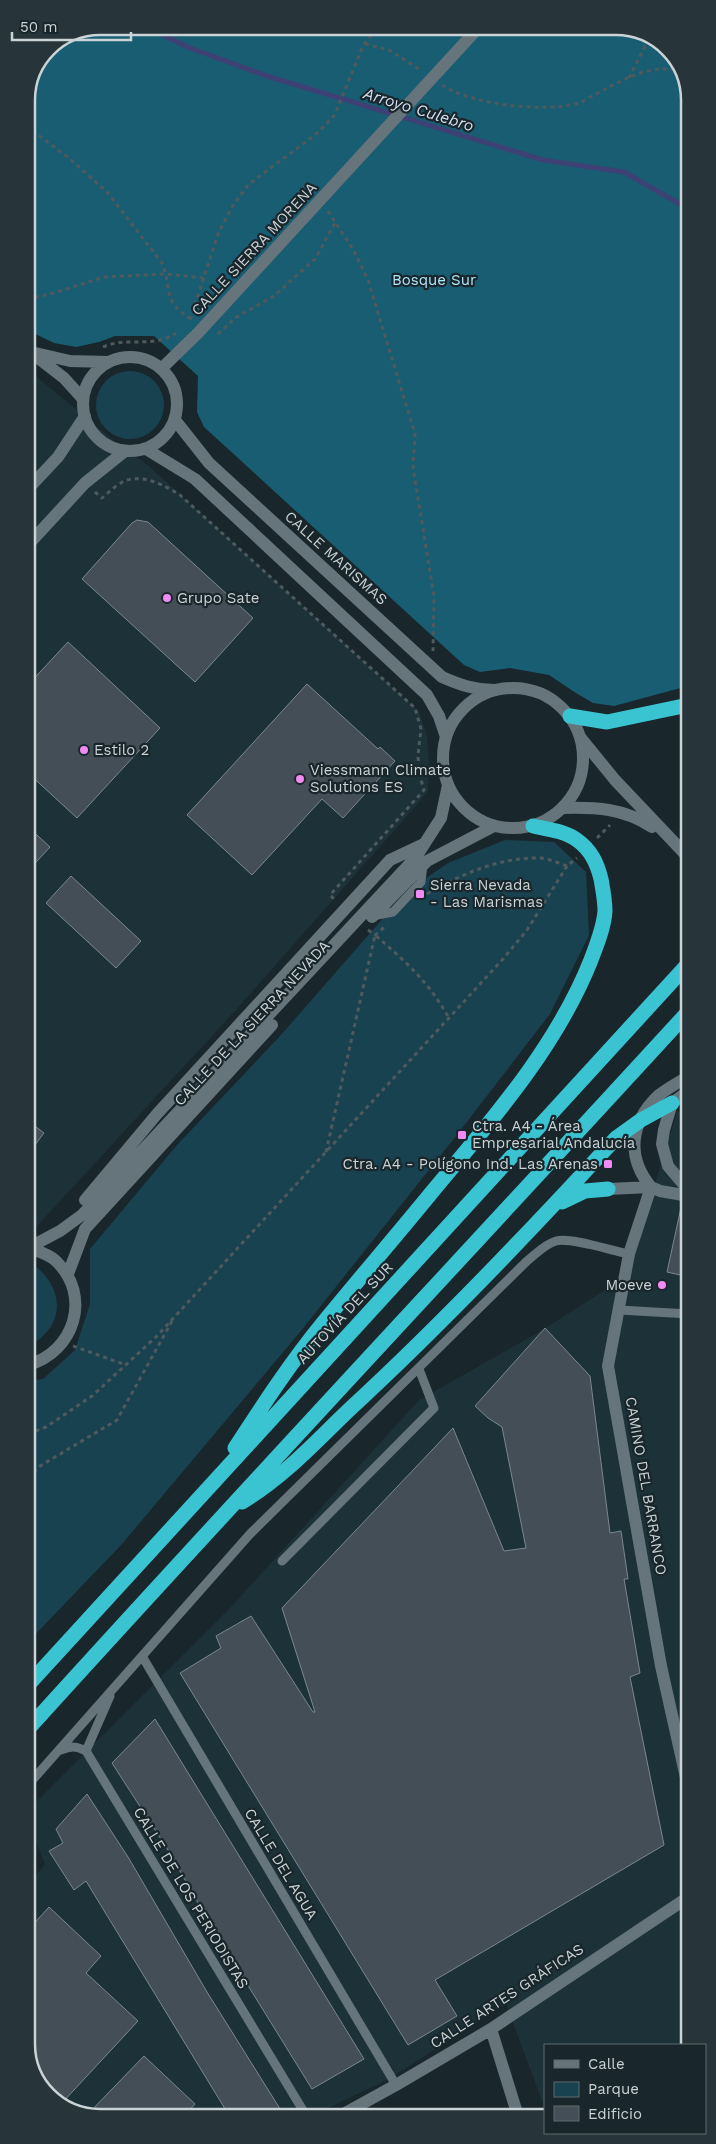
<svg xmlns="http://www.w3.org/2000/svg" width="716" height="2144" viewBox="0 0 716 2144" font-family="'Work Sans',sans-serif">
  <rect width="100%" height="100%" fill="#19262b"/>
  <path fill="#1d3139" d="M27 369 106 434 149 466 419 711 427 736 429 761 428 791 414 808 235 1011 28 1236Z
    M689 1105 690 2045H545V2109L506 2004 389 2079 309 2117 95 2118 51 2100 29 2063 28 1884 45 1864 28 1823V1810L230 1608 419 1400 539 1332 627 1276 677 1112Z"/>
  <path fill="#194251" d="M96 405a34 34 0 1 1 68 0a34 34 0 1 1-68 0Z
    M505 840 554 842 586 872 589 935 550 1014 456 1136 300 1332 122 1544 28 1642V1381L43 1379 75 1350 90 1304V1249L177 1145 281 1035 406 892 448 863Z
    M28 1261C64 1283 69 1326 28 1346Z"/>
  <path fill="#195d73" d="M100 26H621L665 44 687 81 688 686 614 706 593 703 576 693 549 675 510 668 480 672 464 665 204 427 197 412 198 376 154 336H115L99 342 76 347 54 343 27 330 26 95 48 48Z"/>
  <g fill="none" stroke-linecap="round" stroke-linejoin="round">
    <path stroke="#3d4173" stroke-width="5" d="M144 26 190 48 267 76 543 160 624 172 687 208"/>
  </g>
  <path fill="#434e57" stroke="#7b8791" d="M137 520 148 522 253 618 195 682 82 579 132 523Z
    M68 642 160 728 77 818 27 772V686Z
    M307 684 378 749 380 747 395 761 343 818 322 799 252 875 187 815Z
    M27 826 50 847 27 872Z
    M71 876 141 941 116 968 46 903Z
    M28 1121 44 1133 28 1154Z
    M682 1203 689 1204V1277L667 1272Z
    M545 1328 590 1376 610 1533 621 1531 628 1579H624L640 1673 630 1677 664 1845 435 1980 457 2016 408 2045 180 1673 221 1648 216 1636 251 1616 313 1712H315L282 1608 453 1428 504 1551 526 1548 502 1427 488 1418 475 1406Z
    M155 1719 364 2059 312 2089 213 1929 168 1850 112 1763Z
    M87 1794 128 1857 207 1992 282 2112 273 2117H230L86 1881 74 1890 49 1851 63 1843 56 1829Z
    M49 1907 101 1956 86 1973 138 2021 61 2104 51 2100 29 2063V1929Z
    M144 2056 195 2104 183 2117 95 2118 87 2115Z"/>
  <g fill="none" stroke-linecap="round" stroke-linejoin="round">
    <path stroke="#4e5a5e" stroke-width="3" stroke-dasharray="4 4" stroke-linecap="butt" d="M365 44 389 50 422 71
      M629 78 645 46 655 40
      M442 85C472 105 544 113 579 103 584 101 590 97 596 94 623 80 650 63 681 71
      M26 126 69 158 107 192 162 263C172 289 163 303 191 319
      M328 211 354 251 368 280 415 434 413 468 434 596 433 651
      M27 299 54 293 104 277 166 274 204 278
      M190 320 218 234 232 207 249 184 315 135 334 116 363 46 378 26
      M218 334 235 318 274 296 315 259 335 223
      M103 347C127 336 153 349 176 333
      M95 492 102 498C110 491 121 480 132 479 149 477 166 486 180 495L415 708 421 729 418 755 419 773 424 790 330 895 336 901
      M597 838 610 825
      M427 894C462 874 499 857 541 858 549 859 559 863 567 866L577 858
      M368 930 375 935 387 925
      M326 1152 375 935C406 962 428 981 449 1018
      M73 1346 126 1365
      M28 1434 46 1427 92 1396 157 1336 503 959 527 930 567 866
      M28 1478 40 1466 117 1420 172 1321"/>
    <path stroke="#66757b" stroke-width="9" d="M372 916 393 912 421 882 423 864
      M619 1310 689 1314
      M282 1561 434 1408 419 1369
      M142 1656 396 2085
      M110 1696 86 1751 307 2117
      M61 1750C71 1746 77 1746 86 1751
      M28 1785 250 1534 527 1261C536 1254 545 1244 556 1241 571 1237 612 1251 629 1254"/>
    <path stroke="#66757b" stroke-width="12" d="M31 352 70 361 109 362
      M33 354 64 378 83 399
      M83 404a47 47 0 1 1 94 0a47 47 0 1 1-94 0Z
      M161 369 198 333 480 26
      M175 420 209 463 442 677C460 685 475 690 495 690
      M146 449 195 479 427 695 439 716 446 737
      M27 490 58 457 85 416
      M27 546 85 483 125 451
      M580 737 615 780 688 857
      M562 808C595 807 624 808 652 827
      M689 1091 672 1103 664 1130 662 1144 668 1166 689 1191
      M651 1187 629 1254 608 1366 661 1666 689 1791
      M651 1187C626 1157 630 1122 659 1095 668 1088 679 1082 689 1076
      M608 1189 651 1187 660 1191 689 1196
      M491 2029 518 2116
      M338 2117 396 2085 491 2029 690 1896"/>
    <path stroke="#66757b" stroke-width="12" d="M443 758a70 70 0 1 1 140 0a70 70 0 1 1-140 0Z
      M372 917 427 861 494 826
      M85 1200 157 1114 390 860 424 844
      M28 1248 60 1231 82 1215 416 857 441 818 448 785
      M28 1248C37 1251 49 1254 56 1261 92 1295 75 1352 28 1365
      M68 1274 85 1229 272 1025"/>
    <path stroke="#3ac4d1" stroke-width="15" d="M570 716 607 722 688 705
      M562 1202 585 1191 608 1189
      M235 1448C263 1405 291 1362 323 1323 359 1279 396 1236 432 1192 491 1121 556 1048 591 960 597 944 604 927 605 911 605 900 603 890 601 879 597 863 591 850 577 840 565 831 547 829 533 826
      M242 1502C284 1477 316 1441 351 1408 443 1323 530 1231 616 1138L641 1120 672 1103
      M28 1685 688 964
      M28 1729C246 1488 469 1251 688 1012"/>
  </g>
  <g fill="#f28af3" stroke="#19262b" stroke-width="2">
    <circle cx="167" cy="598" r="5"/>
    <circle cx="84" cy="750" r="5"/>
    <circle cx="300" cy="779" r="5"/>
    <rect x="415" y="889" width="10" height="10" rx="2.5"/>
    <rect x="457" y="1130" width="10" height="10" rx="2.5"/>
    <rect x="603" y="1159" width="10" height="10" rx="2.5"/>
    <circle cx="662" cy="1285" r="5"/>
  </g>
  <g text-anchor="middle" stroke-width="4.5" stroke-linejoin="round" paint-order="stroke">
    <g font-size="15" fill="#cad3d6" stroke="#19262b">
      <text transform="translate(254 249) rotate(-47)" y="5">CALLE SIERRA MORENA</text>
      <text transform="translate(336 558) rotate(42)" y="5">CALLE MARISMAS</text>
      <text transform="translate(252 1023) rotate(-47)" y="5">CALLE DE LA SIERRA NEVADA</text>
      <text transform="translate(345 1313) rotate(-47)" y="5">AUTOVÍA DEL SUR</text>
      <text transform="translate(646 1486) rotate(80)" y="5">CAMINO DEL BARRANCO</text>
      <text transform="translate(281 1864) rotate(59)" y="5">CALLE DEL AGUA</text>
      <text transform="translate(191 1898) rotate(59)" y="5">CALLE DE LOS PERIODISTAS</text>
      <text transform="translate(507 1996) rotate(-33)" y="5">CALLE ARTES GRÁFICAS</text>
    </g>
    <g font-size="15" fill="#b0e5fa" stroke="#19262b">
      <text x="434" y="285">Bosque Sur</text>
    </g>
    <g font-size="15" fill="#cad3d6" stroke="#19262b" text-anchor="start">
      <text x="177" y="603">Grupo Sate</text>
      <text x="94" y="755">Estilo 2</text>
      <text x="310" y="775">Viessmann Climate<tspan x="310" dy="17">Solutions ES</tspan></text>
      <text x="430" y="890">Sierra Nevada<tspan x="430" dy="17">- Las Marismas</tspan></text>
      <text x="472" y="1131">Ctra. A4 - Área<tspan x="472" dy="17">Empresarial Andalucía</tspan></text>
      <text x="598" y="1169" text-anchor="end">Ctra. A4 - Polígono Ind. Las Arenas</text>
      <text x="652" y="1290" text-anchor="end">Moeve</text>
    </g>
    <g font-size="16" font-style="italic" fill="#d4def3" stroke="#19262b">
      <text transform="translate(419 109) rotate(17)" y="6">Arroyo Culebro</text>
    </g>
  </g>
  <path d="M0 0H716V2144H0ZM100 35H616A65 65 0 0 1 681 100V2044A65 65 0 0 1 616 2109H100A65 65 0 0 1 35 2044V100A65 65 0 0 1 100 35Z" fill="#273439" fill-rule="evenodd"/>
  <path fill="none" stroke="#cad3d6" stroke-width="2.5" d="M100 35H616A65 65 0 0 1 681 100V2044A65 65 0 0 1 616 2109H100A65 65 0 0 1 35 2044V100A65 65 0 0 1 100 35Z"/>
  <rect x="544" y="2044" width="162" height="90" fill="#19262b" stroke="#606b6f"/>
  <rect x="554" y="2060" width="25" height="8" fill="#66757b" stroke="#606b6f"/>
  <text x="588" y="2069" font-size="15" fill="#cad3d6">Calle</text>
  <rect x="554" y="2082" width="25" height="15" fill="#194251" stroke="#606b6f"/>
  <text x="588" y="2094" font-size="15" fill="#cad3d6">Parque</text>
  <rect x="554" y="2106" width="25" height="15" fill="#434e57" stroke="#606b6f"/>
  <text x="588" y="2119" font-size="15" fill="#cad3d6">Edificio</text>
  <path d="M12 32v8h119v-8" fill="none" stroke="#cad3d6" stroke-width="2.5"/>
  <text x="20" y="32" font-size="15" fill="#cad3d6" stroke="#19262b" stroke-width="4" paint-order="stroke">50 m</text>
</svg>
